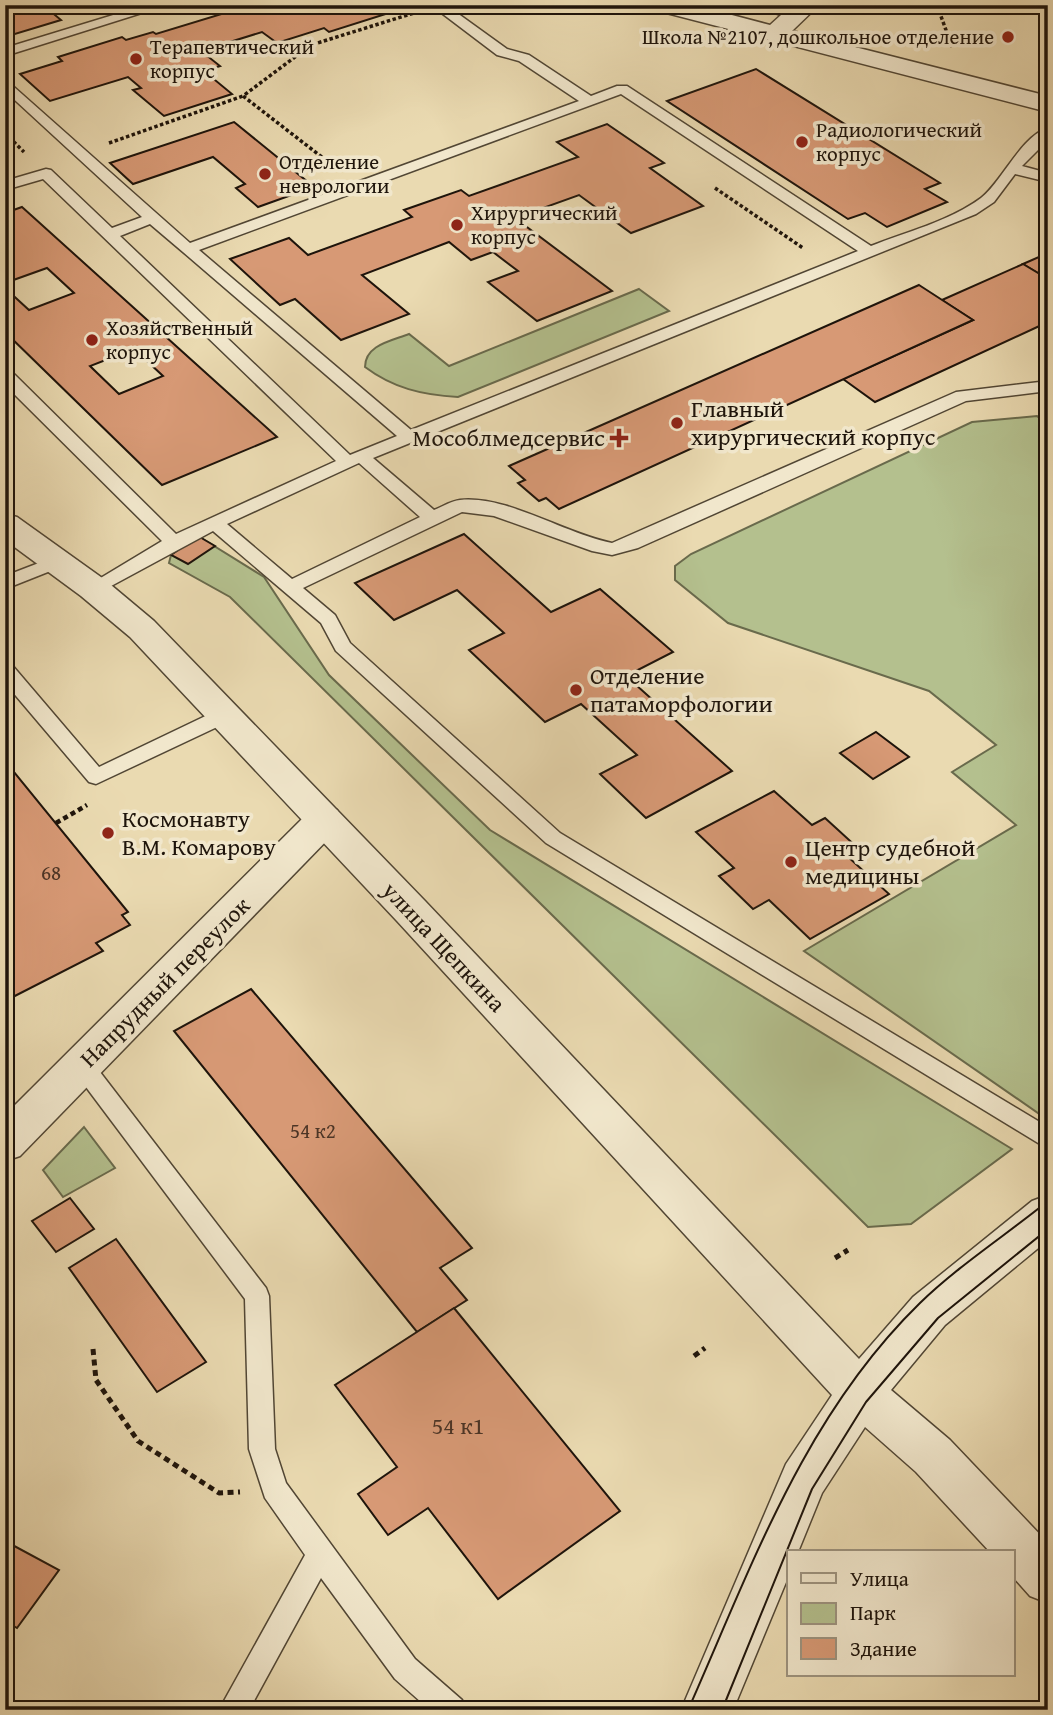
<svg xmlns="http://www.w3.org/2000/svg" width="1053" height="1715" viewBox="0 0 1053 1715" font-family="'Gentium Book Plus',serif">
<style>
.green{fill:#b4c08e;stroke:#696a4c;stroke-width:2}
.building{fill:#d79975;stroke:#1e140b;stroke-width:2;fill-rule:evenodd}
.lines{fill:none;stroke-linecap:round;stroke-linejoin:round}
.service-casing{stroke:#514634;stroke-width:3}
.minor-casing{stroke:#514634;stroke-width:3}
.tertiary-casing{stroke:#514634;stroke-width:3}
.path-far2{stroke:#1e140b;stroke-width:3.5;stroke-dasharray:3.5 2.5;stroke-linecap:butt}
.path-far1{stroke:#1e140b;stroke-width:4.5;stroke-dasharray:5 3.5;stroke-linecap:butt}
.path{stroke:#1e140b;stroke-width:5;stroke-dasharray:6 4.5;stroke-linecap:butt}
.service{fill:#f1e7cc;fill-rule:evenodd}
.minor{fill:#f1e7cc;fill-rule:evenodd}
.tertiary{fill:#f1e7cc;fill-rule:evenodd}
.tram{stroke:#1e140b;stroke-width:2}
.poi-dot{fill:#8f2418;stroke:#f1e7cc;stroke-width:2.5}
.labels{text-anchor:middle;stroke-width:7;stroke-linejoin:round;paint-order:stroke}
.far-poi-label{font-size:21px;fill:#1e140b;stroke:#f1e7cc;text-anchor:start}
.number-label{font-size:21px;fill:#4c3526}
.poi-label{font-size:24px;fill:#1e140b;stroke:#f1e7cc;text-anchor:start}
.street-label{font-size:24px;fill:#1e140b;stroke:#f1e7cc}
.near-number-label{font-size:24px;fill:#4c3526}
</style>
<rect width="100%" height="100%" fill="#eadab1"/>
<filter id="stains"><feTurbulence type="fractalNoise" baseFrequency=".00286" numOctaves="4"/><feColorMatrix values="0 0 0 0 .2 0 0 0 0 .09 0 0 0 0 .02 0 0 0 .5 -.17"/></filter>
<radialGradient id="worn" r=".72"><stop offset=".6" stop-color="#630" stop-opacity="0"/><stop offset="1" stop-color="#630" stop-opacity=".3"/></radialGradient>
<g class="green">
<path d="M639 289 669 311 458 397C422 395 393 388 365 367 365 345 391 341 409 334L449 366Z"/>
<path d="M1037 416 1048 425V1120L804 951 1016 825 952 772 996 745 929 691 728 623 675 580V566L691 554 972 422Z"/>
<path d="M198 536 264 577 329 675 490 830 1012 1149 911 1224 868 1227 230 597 169 563 171 555Z"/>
<path d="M84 1127 115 1168 63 1197 43 1170Z"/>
</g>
<g class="building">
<path d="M15 5H43L61 20 5 37V13L20 9Z"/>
<path d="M251 5H414L329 32 324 28 277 43 262 32 201 51 220 66 204 71 232 94 164 116 133 90 141 88 128 77 50 101 20 74 62 61 58 57 122 37 126 40 153 32 156 34Z"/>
<path d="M756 69 940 183 925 189 947 202 887 227 865 213 848 219 667 101Z"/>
<path d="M234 122 314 187 258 207 236 188 245 184 213 157 133 184 110 163Z"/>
<path d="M607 124 664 163 650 168 703 206 631 233 579 195 515 218 612 291 537 321 488 282 518 271 493 252 471 260 449 242 362 275 409 314 341 340 295 299 280 305 230 259 289 238 308 255 412 217 404 210 461 190 469 196 578 157 557 142Z"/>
<path d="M22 207 277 437 162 485 5 332V288L29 310 74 293 47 268 5 283V213ZM134 349 163 376 119 394 90 366Z"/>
<path d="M1048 253V279L1023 264Z"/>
<path d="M1023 264 1048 279V322L875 402 843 379 973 320 942 300Z"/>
<path d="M919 285 973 320 559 509 546 498 539 501 518 483 525 480 509 466Z"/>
<path d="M464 534 551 612 600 589 673 652 626 676 732 771 646 818 600 774 637 755 581 704 545 722 469 650 504 633 457 590 394 620 355 583Z"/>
<path d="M198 536 215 546 188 564 171 555Z"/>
<path d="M876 732 909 757 873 779 840 753Z"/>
<path d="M5 761 128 912 122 915 130 925 96 943 103 951 5 1001Z"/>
<path d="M774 791 812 825 825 818 859 849 847 856 889 894 810 939 769 900 753 909 719 876 734 868 696 832Z"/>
<path d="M251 989 472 1248 440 1268 467 1300 417 1332 174 1031Z"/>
<path d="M70 1198 94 1229 56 1252 32 1221Z"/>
<path d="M116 1239 206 1362 157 1392 69 1268Z"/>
<path d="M454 1308 620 1511 498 1599 428 1508 388 1535 358 1494 397 1467 335 1385Z"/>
<path d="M5 1541 59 1570 17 1628 5 1621Z"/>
</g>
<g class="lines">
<g class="service-casing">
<g id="service">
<path d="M146 5H167L5 56V48Z"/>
<path d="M431 5H446L507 49 529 55 591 96 617 86H627L871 246C906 232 950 221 981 198 1002 182 1021 136 1048 128V140L1022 166 1048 173V182L1015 174 994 202 976 214 373 458 434 510C442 507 451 501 460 500 507 495 565 534 612 543L956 392 1048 381V391L966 401 638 548 612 555 592 551 494 516 462 512 303 588 335 615 350 643 560 833 1048 1127V1149L546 843 336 651 321 623 213 531 100 592H86L84 588 162 541 5 385V370L11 371 176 534 336 461 43 179 5 190V181L46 169 51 170 112 228 142 217 5 91V79L190 243 579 101 519 61 497 55ZM621 94 858 251 411 430 199 250ZM150 224 183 252 397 436 350 455 120 236ZM359 463 420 517 292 579 227 524Z"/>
<path d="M751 5H773L803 16 796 20Z"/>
<path d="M57 556 66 562 63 566 5 589V576Z"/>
<path d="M5 664 12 665 99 767 218 710H232L235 715 232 720 96 784 89 782 5 683Z"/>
<path d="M82 1056 90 1059 266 1288 269 1296 275 1449 286 1483 415 1659 462 1700 466 1710H430L395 1679 321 1578 249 1710H219L305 1555 265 1498 249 1449 245 1299 74 1071 71 1065 74 1059Z"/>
</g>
</g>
<g class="minor-casing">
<g id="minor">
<path d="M652 5H694L770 25 792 5H819L792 31 1048 96V112L655 10Z"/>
<path d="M324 806 337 810 343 820 337 830 20 1156 5 1161V1115L311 810Z"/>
</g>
</g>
<g class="tertiary-casing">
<path id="tertiary" d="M5 514 17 517 105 580 154 621 425 901 859 1359 913 1297 1032 1201 1048 1195V1240L945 1325 891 1390 950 1440 1048 1543V1603L1030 1596 1013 1577V1552H990L916 1472 865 1427 822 1493 798 1552H789V1575L733 1710H681L786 1464 832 1395 397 921 130 637 81 596 5 540Z"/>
</g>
<g class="path-far2">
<path d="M937 5 952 47"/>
<path d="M5 133 24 152"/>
<path d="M109 143 243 96"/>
<path d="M336 168 243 96 311 45 414 13"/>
<path d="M715 188 803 248"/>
</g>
<path class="path-far1" d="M56 823 87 805"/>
<g class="path">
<path d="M835 1258 848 1250"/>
<path d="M93 1349 96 1380 138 1441 219 1493 240 1492"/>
<path d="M694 1356 705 1348"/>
</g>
<use href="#service" class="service"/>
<use href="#minor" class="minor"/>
<use href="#tertiary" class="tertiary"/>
<g class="tram">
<path d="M688 1710C752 1566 804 1416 920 1303 958 1266 1006 1235 1048 1201"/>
<path d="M722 1710 812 1489 866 1402 938 1318 1048 1229"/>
</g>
</g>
<g class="poi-dot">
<circle cx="1008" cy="37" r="7"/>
<circle cx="136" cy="59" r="7"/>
<circle cx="802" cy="142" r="7"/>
<circle cx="265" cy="174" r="7"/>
<circle cx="457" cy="225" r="7"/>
<circle cx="92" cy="340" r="7"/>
<circle cx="677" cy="423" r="7"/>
<path d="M615.5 427.5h7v7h7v7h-7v7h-7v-7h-7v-7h7z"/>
<circle cx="576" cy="690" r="7"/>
<circle cx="108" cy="833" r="7"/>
<circle cx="791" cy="862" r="7"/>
</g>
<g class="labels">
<g class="far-poi-label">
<text x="994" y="44" text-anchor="end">Школа №2107, дошкольное отделение</text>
<text x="150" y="54">Терапевтический<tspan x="150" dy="24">корпус</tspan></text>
<text x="816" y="137">Радиологический<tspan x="816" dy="24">корпус</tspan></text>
<text x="279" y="169">Отделение<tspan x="279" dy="24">неврологии</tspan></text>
<text x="471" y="220">Хирургический<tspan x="471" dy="24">корпус</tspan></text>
<text x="106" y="335">Хозяйственный<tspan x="106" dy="24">корпус</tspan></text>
</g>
<g class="number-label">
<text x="51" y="880">68</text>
<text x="313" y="1138">54 к2</text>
</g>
<g class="poi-label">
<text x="691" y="417">Главный<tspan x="691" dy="28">хирургический корпус</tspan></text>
<text x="605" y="446" text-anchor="end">Мособлмедсервис</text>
<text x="590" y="684">Отделение<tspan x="590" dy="28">патаморфологии</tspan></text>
<text x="122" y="827">Космонавту<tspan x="122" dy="28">В.М. Комарову</tspan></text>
<text x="805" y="856">Центр судебной<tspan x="805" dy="28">медицины</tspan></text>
</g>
<g class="street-label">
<text transform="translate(444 947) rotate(47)" y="8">улица Щепкина</text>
<text transform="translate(165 982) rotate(-45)" y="8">Напрудный переулок</text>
</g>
<g class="near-number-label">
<text x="458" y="1434">54 к1</text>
</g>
</g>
<rect width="1053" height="1715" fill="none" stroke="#eadab1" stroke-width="28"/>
<rect x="7" y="7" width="1039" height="1701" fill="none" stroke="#1e140b" stroke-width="3.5"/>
<rect x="14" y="14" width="1025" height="1687" fill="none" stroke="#1e140b" stroke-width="2"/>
<rect x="787" y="1550" width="228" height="126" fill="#f1e7cc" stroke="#9d937f" stroke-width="2"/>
<rect x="801" y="1573" width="35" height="10" fill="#f1e7cc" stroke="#9d937f" stroke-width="2"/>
<text x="850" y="1586" font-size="21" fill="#1e140b">Улица</text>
<rect x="801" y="1603" width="35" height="21" fill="#b4c08e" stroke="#9d937f" stroke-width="2"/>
<text x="850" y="1620" font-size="21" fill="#1e140b">Парк</text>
<rect x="801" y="1638" width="35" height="21" fill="#d79975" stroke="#9d937f" stroke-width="2"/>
<text x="850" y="1656" font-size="21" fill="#1e140b">Здание</text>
<rect width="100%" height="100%" filter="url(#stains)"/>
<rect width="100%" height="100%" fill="url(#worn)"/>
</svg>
